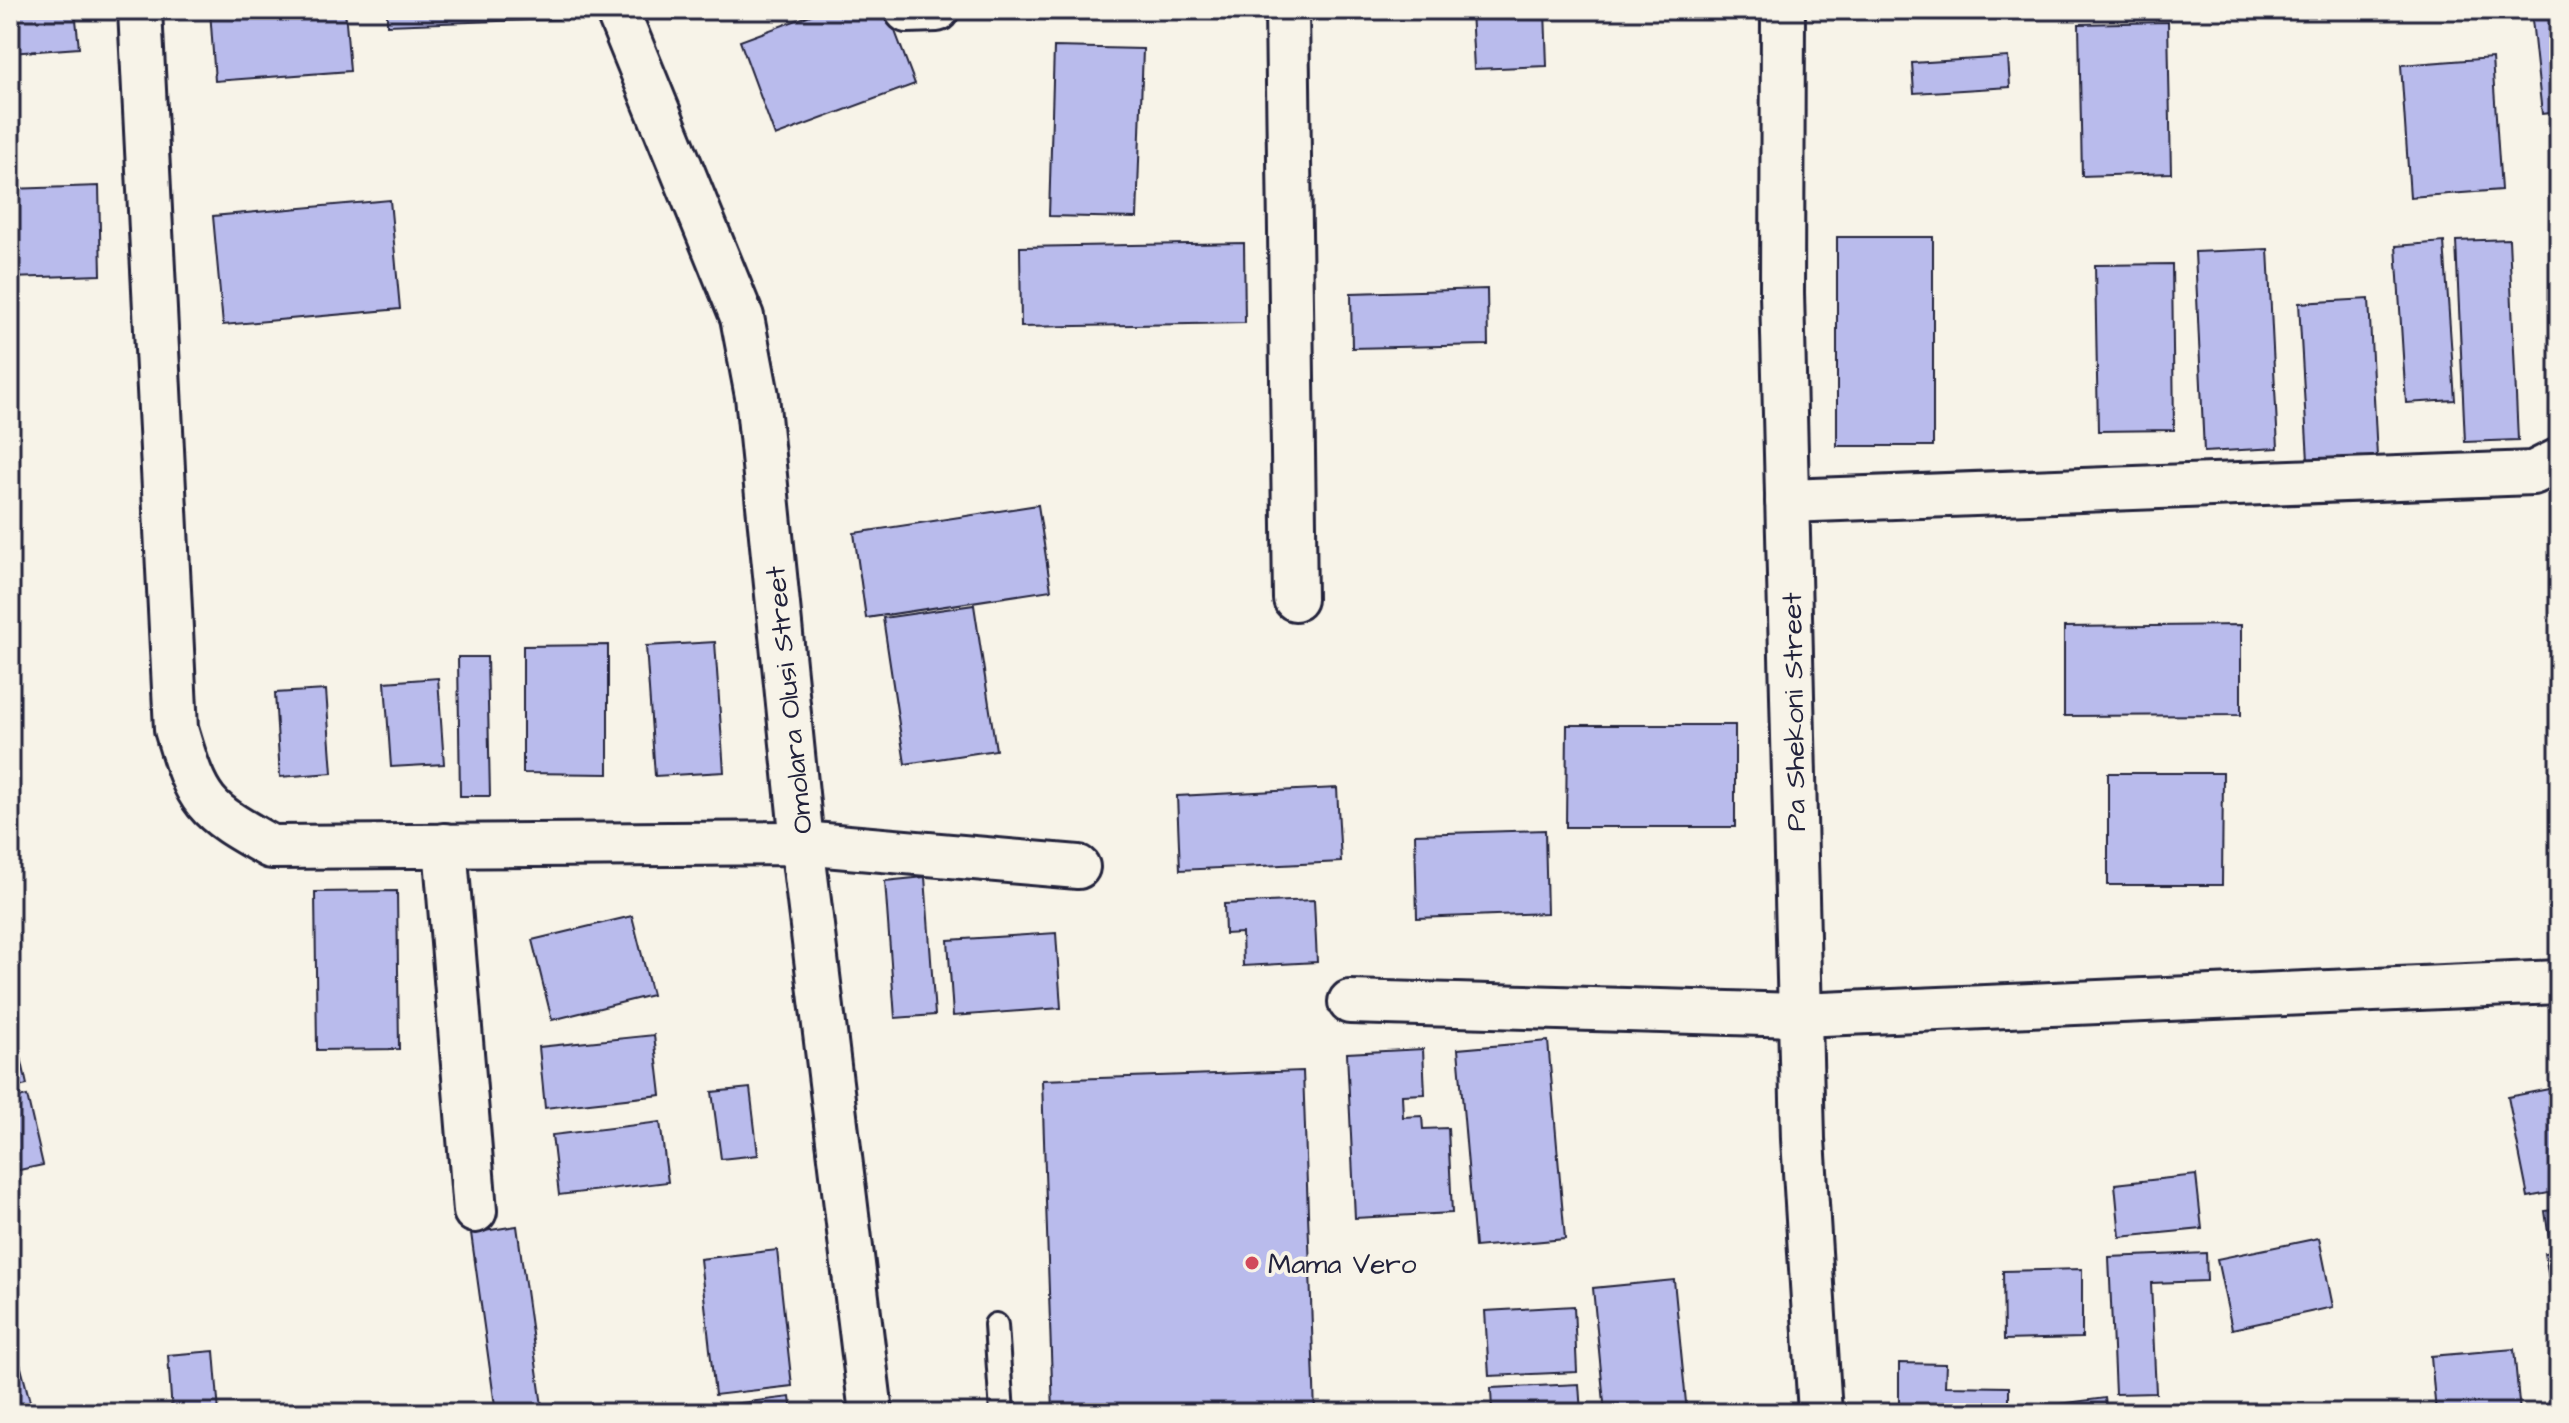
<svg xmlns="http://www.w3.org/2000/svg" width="2569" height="1423" viewBox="0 0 2569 1423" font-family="'Architects Daughter',sans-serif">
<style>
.building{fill:#b9bbec;stroke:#22223b;stroke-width:2}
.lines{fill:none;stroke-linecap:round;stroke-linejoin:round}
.lane-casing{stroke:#22223b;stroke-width:28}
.street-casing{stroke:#22223b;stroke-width:48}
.lane{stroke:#f7f3e8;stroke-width:22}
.street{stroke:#f7f3e8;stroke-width:42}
.poi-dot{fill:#d1495b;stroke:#f7f3e8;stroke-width:3}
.labels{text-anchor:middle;stroke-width:8;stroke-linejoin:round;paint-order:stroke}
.street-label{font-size:28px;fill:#22223b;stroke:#f7f3e8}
.poi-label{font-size:28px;fill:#22223b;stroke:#f7f3e8;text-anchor:start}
</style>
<rect width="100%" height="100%" fill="#f7f3e8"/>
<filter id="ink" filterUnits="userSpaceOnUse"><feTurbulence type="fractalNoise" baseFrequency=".0125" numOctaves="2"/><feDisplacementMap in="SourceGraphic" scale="16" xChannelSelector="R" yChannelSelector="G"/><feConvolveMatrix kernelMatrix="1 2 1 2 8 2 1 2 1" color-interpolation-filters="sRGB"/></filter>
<g filter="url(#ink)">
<g class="building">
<path d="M10 10H75L79 48 10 53Z"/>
<path d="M210 10H345L350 71 215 81Z"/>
<path d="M387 10H558V19L387 25Z"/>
<path d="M824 10H887L915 84 775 136 740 41Z"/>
<path d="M1471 10H1545L1547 66 1474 69Z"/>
<path d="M2531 10H2559V112L2542 114Z"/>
<path d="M2168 22 2171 173 2082 176 2079 24Z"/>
<path d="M1054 47 1143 49 1137 218 1049 216Z"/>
<path d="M2008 57 2010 87 1914 93 1912 63Z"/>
<path d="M2492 58 2501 190 2410 197 2401 65Z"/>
<path d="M99 186 101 275 10 278V189Z"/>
<path d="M390 200 400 309 223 325 213 216Z"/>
<rect x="1837" y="237" width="96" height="209"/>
<path d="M2509 239 2518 440 2465 442 2456 241Z"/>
<path d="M2444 242 2455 400 2406 403 2396 246Z"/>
<path d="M1244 243 1245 323 1021 327 1020 247Z"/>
<path d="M2268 249 2278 448 2204 452 2195 252Z"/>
<path d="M2172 264 2174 430 2098 431 2095 265Z"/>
<path d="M1487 289 1488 345 1352 348 1351 293Z"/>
<path d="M2369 299 2377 457 2308 461 2299 303Z"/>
<path d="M1038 505 1051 590 866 618 854 533Z"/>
<path d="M974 605 996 750 905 764 883 618Z"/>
<path d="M2241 625V715L2064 716V627Z"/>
<path d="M715 642 724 772 655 776 646 646Z"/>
<path d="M608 645V774L523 773V646Z"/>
<path d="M458 657H487L490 796H460Z"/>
<path d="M438 678 444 764 391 767 385 682Z"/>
<path d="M326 690 332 773 280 777 275 693Z"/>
<path d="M1567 725H1735V827H1566Z"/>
<path d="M2108 773H2223L2222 885H2108Z"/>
<path d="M1337 788 1341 862 1180 870 1177 796Z"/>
<path d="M1545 830 1547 913 1417 918 1415 834Z"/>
<path d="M925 877 935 1015 895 1018 885 881Z"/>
<path d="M397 891 399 1049 317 1050 315 892Z"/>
<path d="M1314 900 1317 962 1243 966 1242 933 1225 934 1224 904Z"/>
<path d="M632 916 652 995 552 1020 532 940Z"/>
<path d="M1056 933 1061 1008 953 1016 948 940Z"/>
<path d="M13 1020 27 1085 10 1089V1021Z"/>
<path d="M654 1035 661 1095 545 1108 539 1047Z"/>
<path d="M1548 1041 1565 1239 1475 1247 1458 1049Z"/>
<path d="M1423 1049 1425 1094 1402 1095 1403 1117 1422 1116 1423 1129 1448 1128 1452 1213 1355 1218 1347 1053Z"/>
<path d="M1303 1071 1315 1413H1053L1042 1080Z"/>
<path d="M2559 1087V1191L2528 1197 2508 1097Z"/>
<path d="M750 1088 758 1155 721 1159 712 1092Z"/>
<path d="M27 1096 43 1165 10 1172V1100Z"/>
<path d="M660 1122 668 1182 559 1195 552 1135Z"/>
<path d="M2196 1175 2202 1229 2120 1237 2115 1184Z"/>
<path d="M2559 1209V1244L2550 1246 2545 1211Z"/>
<path d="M517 1226 543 1413H496L471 1233Z"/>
<path d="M2319 1238 2333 1307 2232 1329 2217 1259Z"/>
<path d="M777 1250 792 1386 715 1395 700 1259Z"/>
<path d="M2559 1251V1347L2545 1253Z"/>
<path d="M2206 1253 2207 1281 2151 1283 2156 1393 2115 1394 2109 1257Z"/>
<path d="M2082 1269V1338L2004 1340 2003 1271Z"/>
<path d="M1674 1280 1687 1413H1605L1593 1288Z"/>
<path d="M1574 1306 1577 1372 1489 1376 1485 1311Z"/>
<path d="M10 1326 33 1413H10Z"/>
<path d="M2514 1349 2520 1413H2436L2431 1356Z"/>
<path d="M214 1351 219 1413H172L168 1355Z"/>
<path d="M1899 1363 1946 1364 1945 1386 2009 1387V1413H1899Z"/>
<path d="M1579 1384 1581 1413H1492L1491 1388Z"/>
<path d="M790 1397 792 1413H716L715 1406Z"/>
<path d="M2105 1398 2107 1413H2029V1408Z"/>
</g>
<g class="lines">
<g class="lane-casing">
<path id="lane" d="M996 1325 1002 1413"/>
</g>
<g class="street-casing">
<g id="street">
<path d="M140 10 176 729C198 804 203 809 271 847L802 843 1078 867"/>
<path d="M617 10 742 317 757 396 802 843 871 1413"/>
<path d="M1287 10 1295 599"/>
<path d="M1783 10 1782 293 1803 1139 1820 1413"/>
<path d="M907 11 937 10"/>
<path d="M1787 501 2533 473 2559 460"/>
<path d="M445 845 475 1211"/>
<path d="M1350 1002 1800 1015 2559 982"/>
</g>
</g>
<use href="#lane" class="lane"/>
<use href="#street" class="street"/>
</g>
</g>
<circle class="poi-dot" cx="1252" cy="1263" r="8"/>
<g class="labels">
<g class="street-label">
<text transform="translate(788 700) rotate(-96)" y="10">Omolara Olusi Street</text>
<text transform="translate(1793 712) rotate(-91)" y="10">Pa Shekoni Street</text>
</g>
<g class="poi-label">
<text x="1268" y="1273">Mama Vero</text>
</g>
</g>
<rect width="2569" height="1423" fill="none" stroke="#f7f3e8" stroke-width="40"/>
<rect x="20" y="20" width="2529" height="1383" fill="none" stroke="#22223b" stroke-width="3" filter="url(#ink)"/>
</svg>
